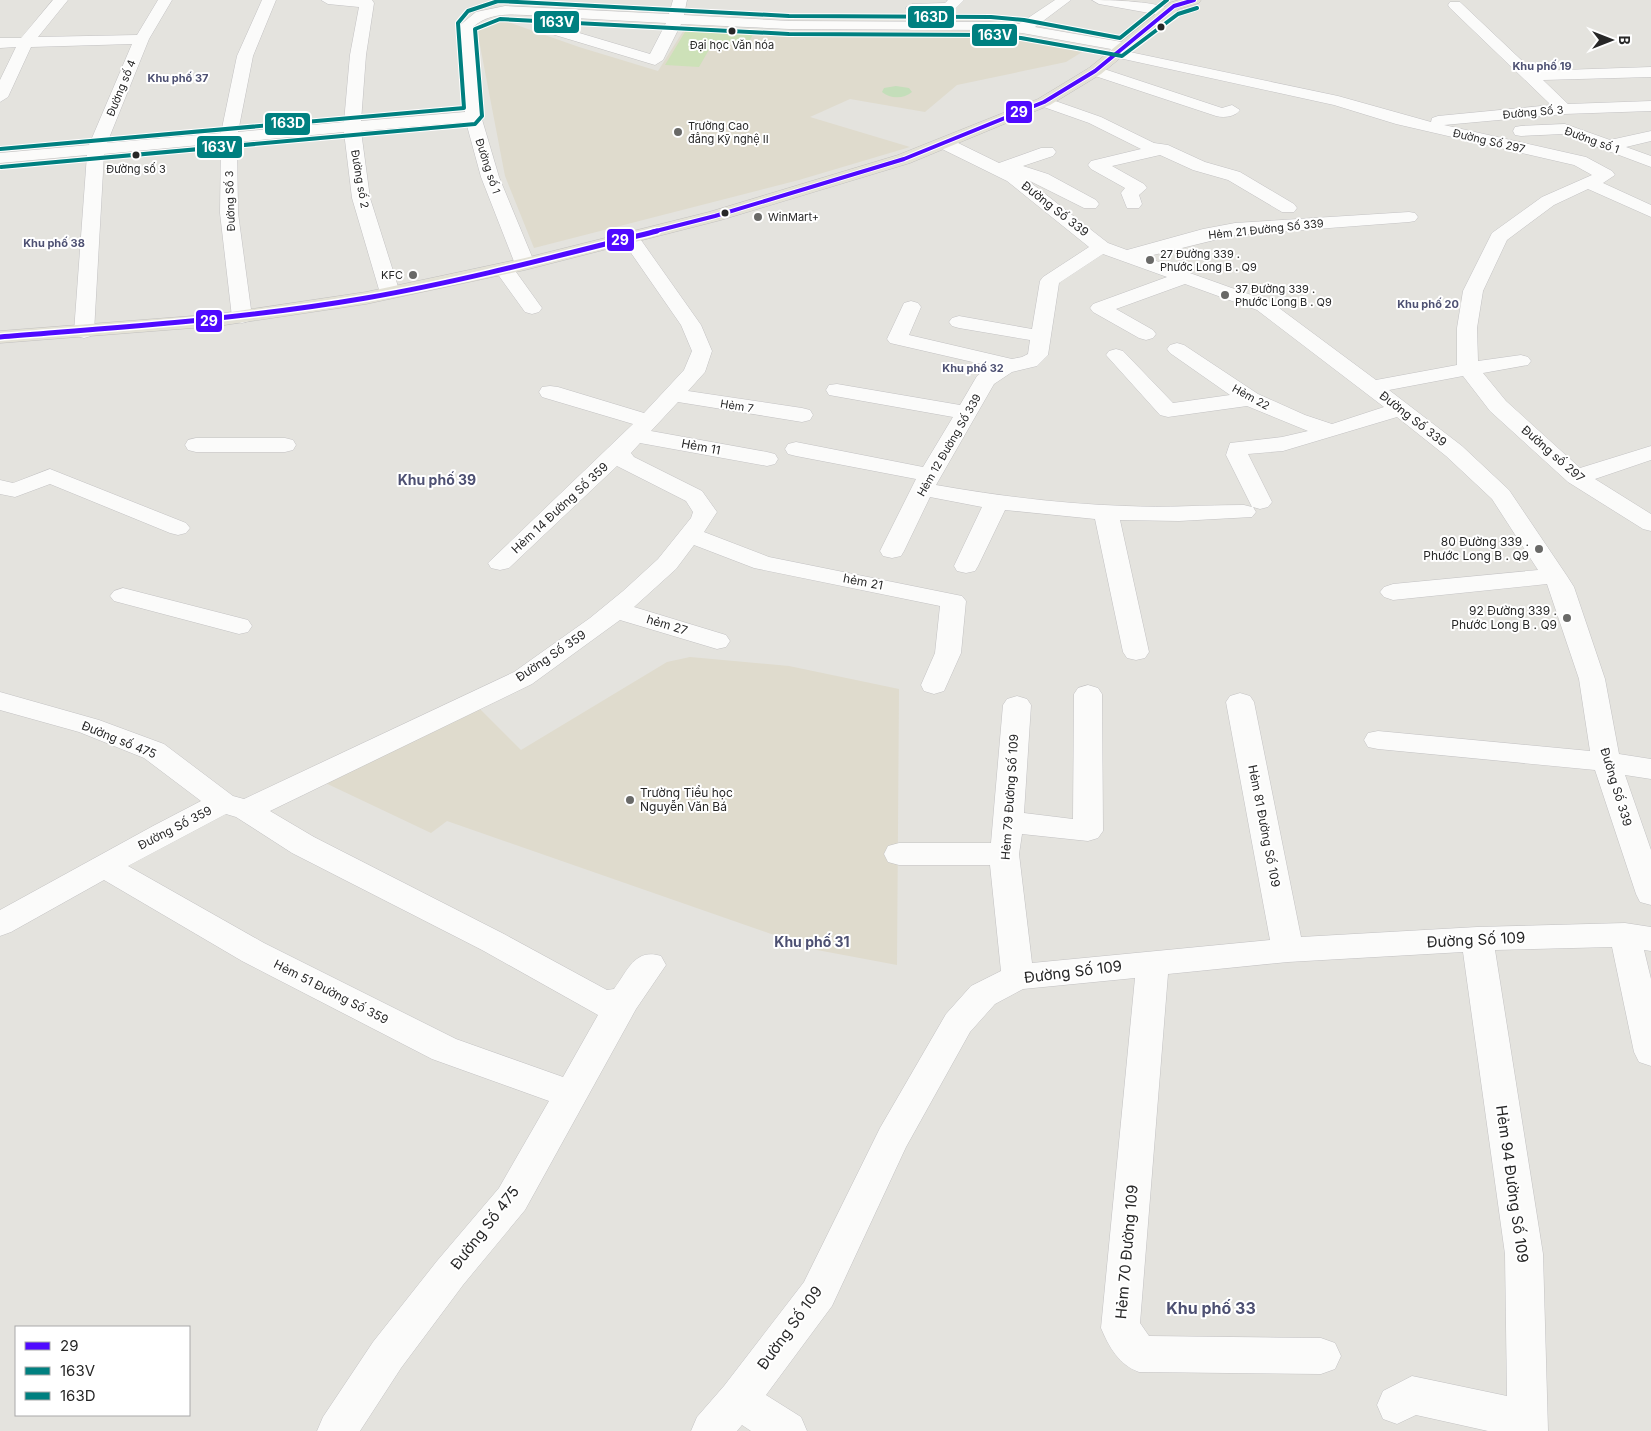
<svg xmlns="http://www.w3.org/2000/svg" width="1651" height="1431" viewBox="0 0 1651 1431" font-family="Inter,sans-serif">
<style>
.education{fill:#dfdbcd}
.green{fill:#c4deba}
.pitch{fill:#cde1b8}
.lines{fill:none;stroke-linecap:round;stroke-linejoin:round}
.minor-casing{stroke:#c3c2c3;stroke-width:1}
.major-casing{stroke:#c2c1c0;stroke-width:1}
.minor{fill:#fbfbfa;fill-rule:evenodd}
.major{fill:#e3e1d5;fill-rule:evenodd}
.bus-1-far1-casing{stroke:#fff;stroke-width:6}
.bus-1-casing{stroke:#fff;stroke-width:8}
.bus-2-casing{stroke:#fff;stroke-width:6}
.bus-3-casing{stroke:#fff;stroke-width:6}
.bus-1-far1{stroke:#4f0aff;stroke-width:4}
.bus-1{stroke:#4f0aff;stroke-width:5}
.bus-2{stroke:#008080;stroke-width:4}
.bus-3{stroke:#008080;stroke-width:4}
.bus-dot{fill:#272727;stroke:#fff;stroke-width:2}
.poi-dot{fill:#696967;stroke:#fff;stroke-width:2}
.labels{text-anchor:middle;stroke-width:4;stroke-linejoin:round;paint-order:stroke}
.bus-label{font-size:11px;fill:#272727;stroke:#fff}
.far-neighbourhood-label{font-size:11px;font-weight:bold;fill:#4d5072;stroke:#fff}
.far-street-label{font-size:11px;fill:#272727;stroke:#fff}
.far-poi-label{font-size:11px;fill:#272727;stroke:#fff;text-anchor:start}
.street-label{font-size:12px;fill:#272727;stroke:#fff}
.poi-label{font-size:12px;fill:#272727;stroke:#fff;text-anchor:end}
.neighbourhood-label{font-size:14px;font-weight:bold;fill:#4d5072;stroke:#fff}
.near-street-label{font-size:15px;fill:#272727;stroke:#fff}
.near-neighbourhood-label{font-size:16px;font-weight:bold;fill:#4d5072;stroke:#fff}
.line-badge{stroke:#fff;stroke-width:2}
.badge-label{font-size:14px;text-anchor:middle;font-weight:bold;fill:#fff}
</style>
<rect width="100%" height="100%" fill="#e4e3de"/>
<g class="education">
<path d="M502 20 579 47 658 71 687 25 782 31H978L993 37 1043 39 1087 49 1066 62 957 85 925 112 850 99 810 117 910 147 799 180 534 248 505 176 477 30 480 24Z"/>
<path d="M690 657 789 666 899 689 897 965 817 950 447 821 431 833 317 779 477 706 521 750 667 662Z"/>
</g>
<path class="green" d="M896 86 909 88 912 92C904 99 890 99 882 92L884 88Z"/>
<path class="pitch" d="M688 27 755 31 748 43 714 41 699 67 665 65Z"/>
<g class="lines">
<g class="minor-casing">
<g id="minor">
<path d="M53 0H68L38 37 137 35 158 0H172L149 39 107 143 221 133 237 56 262 0H276L253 56 238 132 344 122 350 55 359 7 328 4 321 0H372L374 3 366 55 361 121 465 112 459 26 476 12 505 6 669 14 673 0H687L684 15 789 21 990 22 1019 24 1055 0H1071L1035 27 1122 42 1130 47 1125 51 1338 96 1431 122 1432 118 1438 116 1551 105 1450 8 1448 5 1450 2H1460L1533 71 1651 67V77L1543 80 1568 104 1651 101V111L1564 114 1444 125 1586 157 1612 171 1615 175 1603 183 1651 205V217L1588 189 1554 205 1507 240 1483 291 1477 328 1478 361 1521 355 1528 357 1531 361 1528 365 1483 373 1506 401 1580 468 1651 446V460L1595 479 1651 514V531L1643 529 1568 482 1490 411 1463 376 1389 390 1462 446 1509 490 1567 576 1574 587 1605 679 1619 754 1651 759V779L1625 775 1651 850V905L1640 902 1636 894 1595 770 1378 749 1368 747 1364 740 1368 733 1378 731 1590 751 1579 679 1547 584 1393 600 1384 597 1380 592 1384 587 1393 584 1538 570 1492 499 1446 456 1397 417 1283 451 1248 454 1272 502 1268 507 1260 509 1253 507 1256 512 1252 517 1179 521 1120 520 1149 652 1145 658 1136 660 1127 658 1123 652 1095 519 1005 510 978 566 975 571 966 573 957 571 954 566 982 507 930 497 904 551 901 556 892 558 883 556 880 551 916 479 796 456 788 454 785 449 788 444 796 442 923 467 953 417 829 395 826 390 829 385 837 384 960 405 977 376 990 366 890 343 887 339 904 303 911 301 918 303 921 307 909 335 1012 359 1022 357 1028 354 1030 340 959 328 952 326 949 322 952 318 959 316 1032 329 1040 281 1043 277 1089 247 1007 181 940 148 938 144 940 140H952L999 163 1041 148H1053L1056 152 1053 156 1023 166 1048 174 1096 200 1099 204 1096 208H1084L1026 179 1108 243 1127 250 1203 229 1235 223 1409 212 1415 213 1418 217 1415 221 1409 222 1235 235 1145 257 1271 302 1376 380 1457 365V328L1463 291 1492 233 1542 197 1592 175 1574 165 1396 124 1334 105 1110 56 1107 53 1111 49 1022 33 990 30 789 29 681 24 663 60 655 65 535 29 533 26 541 16C518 15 492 10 473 27L481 116 499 177 535 264 532 268H518L515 264 481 177 466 122 361 131 370 198 400 293 397 297H383L380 293 352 198 344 132 237 142 238 213 252 317 249 321 242 323 235 321 232 317 220 213 221 143 104 154 94 332 91 336 84 338 77 336 74 332 87 155 0 163V153L89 145 132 44 31 47 8 97 0 102V80L16 47 0 48V38H21ZM556 17 666 23 650 54 549 24ZM1103 254 1167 277 1093 304 1090 308 1093 312 1139 338 1146 340 1153 338 1156 334 1153 330 1116 309 1185 284 1257 310 1384 407 1332 424 1305 415 1258 394 1184 345 1177 343 1170 345 1167 349 1170 353 1230 395 1173 403 1123 351 1116 349 1109 351 1106 355 1160 415 1168 417 1247 406 1308 431 1282 437 1230 443 1226 455 1252 507 1244 505C1205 505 1165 508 1126 506 1062 504 999 496 936 485L994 384 1012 372 1037 366 1048 355 1059 283Z"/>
<path d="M948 0H964L954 10 949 11 912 12 905 8 912 4 945 3Z"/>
<path d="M1092 0C1107 0 1165 1 1173 12L1166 16 1099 4Z"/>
<path d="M1095 66 1222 108 1232 105 1240 110C1235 117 1224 118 1216 116L1089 74 1087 71 1089 68Z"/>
<path d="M1044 97 1101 117 1154 143 1168 145 1205 162 1240 172 1294 204 1297 208 1294 212H1282L1228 180 1193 170 1160 155 1112 166 1144 184 1147 188 1139 195 1142 204 1139 208H1127L1121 193 1125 188 1091 169 1088 165 1091 161 1141 149 1089 123 1038 105 1036 102Z"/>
<path d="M1565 124 1610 140 1651 131V141L1626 147 1651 156V167L1563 134 1521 136 1515 135 1513 131 1515 127 1521 126Z"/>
<path d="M629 231 636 233 701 325 712 351 705 372 688 391 802 408 810 410 813 415 810 420 802 422 678 402 651 431 767 452 775 454 778 459 775 464 767 466 640 443 631 453 634 457 702 491 717 512 704 532 769 557 962 596 966 601 961 653 944 691 934 694 924 691 921 685 935 653 940 606 754 568 694 545 676 569 634 607 726 635 730 641 726 647 717 649 620 620 532 684 270 811 314 837 504 934 607 990 614 989C628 970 635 948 661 956L666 965 636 1009 525 1210 463 1285 401 1368 360 1431H317L323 1417 373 1342 437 1261 499 1188 549 1101 432 1059 242 961 104 880 11 932 0 936V910L153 826 201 801 144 758 79 732 0 710V692L99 720 164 744 233 796 244 799 514 672 590 618 623 591 658 559 691 518 693 512 686 501 617 466 509 568 500 570 491 568 488 563 633 424 542 397 539 392 542 387 550 386 558 387 644 413 684 370 692 351 681 325 620 237 622 233ZM226 814 236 817 292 853 482 950 598 1015 563 1077 456 1039 264 943 128 866Z"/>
<path d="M504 263 511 265 539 304 542 308 539 312 532 314 525 312 494 269 497 265Z"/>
<path d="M196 438H285L293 440 296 445 293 450 285 452H196L188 450 185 445 188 440Z"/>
<path d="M50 469 186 523 190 528 186 533 178 535 170 533 50 484 15 497 0 494V480L13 483Z"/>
<path d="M123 588 248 620 252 626 248 632 239 634 114 601 110 596 114 591Z"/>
<path d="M1088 685 1098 688 1102 694 1103 831 1098 838 1088 841 1022 834 1019 854 1032 963 1270 940 1226 702 1230 696 1240 693 1250 696 1254 702 1301 937 1477 927 1625 923 1651 927V951L1644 950 1651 979V1066L1639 1062 1634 1052 1612 947 1495 950 1543 1254 1548 1431H1488L1416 1415 1397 1424 1383 1419 1377 1405 1383 1391 1412 1376 1507 1396 1505 1254 1463 952 1288 962 1168 974 1140 1323 1149 1336 1321 1338 1335 1343 1341 1356 1335 1369 1321 1374 1139 1372C1119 1365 1109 1347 1101 1328L1135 978 1023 989 995 1004 970 1032 906 1147 832 1306 766 1395 801 1417 807 1431H751L742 1425 737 1431H691L697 1417 724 1386 804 1282 880 1128 946 1014 971 986 1001 971 990 865H899L888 862 884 854 888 846 899 843H991L1003 705 1007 699 1017 696 1027 699 1031 705 1024 813 1073 819 1074 694 1078 688Z"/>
</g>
</g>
<g class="major-casing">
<path id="major" d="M1179 0H1201L1199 3 1179 9 1101 74 1050 105 910 163 721 220 525 270 366 304 218 326 0 343V331L218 314 366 292 525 258 709 212 898 155 1038 99 1089 68 1169 3Z"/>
</g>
<use href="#minor" class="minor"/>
<use href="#major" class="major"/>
<g class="bus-1-far1-casing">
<path id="bus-1-far1" d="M652 232 715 216 904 159 1044 102 1095 71 1174 6 1194 0"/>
</g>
<g class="bus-1-casing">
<path id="bus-1" d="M0 337C122 327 244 319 366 298 464 281 561 255 657 231"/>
</g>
<g class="bus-2-casing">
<path id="bus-2" d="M1 167 475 124 482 116 475 29 500 19 789 34 990 35 1021 38 1122 56 1178 14 1197 8"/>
</g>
<g class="bus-3-casing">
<path id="bus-3" d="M0 149 464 108 458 23 468 11 498 1 789 16 991 17 1024 20 1120 38 1167 0"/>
</g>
<use href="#bus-1-far1" class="bus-1-far1"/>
<use href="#bus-1" class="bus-1"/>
<use href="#bus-2" class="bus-2"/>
<use href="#bus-3" class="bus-3"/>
</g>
<g class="bus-dot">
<circle cx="1161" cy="27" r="4.5"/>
<circle cx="732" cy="31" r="4.5"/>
<circle cx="136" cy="155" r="4.5"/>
<circle cx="725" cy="213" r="4.5"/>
</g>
<g class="poi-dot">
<circle cx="678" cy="132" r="5"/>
<circle cx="758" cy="217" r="5"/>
<circle cx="1150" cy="260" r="5"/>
<circle cx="413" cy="275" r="5"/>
<circle cx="1225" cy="295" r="5"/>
<circle cx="1539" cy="549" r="5"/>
<circle cx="1567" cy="618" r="5"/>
<circle cx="630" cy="800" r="5"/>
</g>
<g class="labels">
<g class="bus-label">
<text x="732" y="49">Đại học Văn hóa</text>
<text x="136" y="173">Đường số 3</text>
</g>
<g class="far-neighbourhood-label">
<text x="1542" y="70">Khu phố 19</text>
<text x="178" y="82">Khu phố 37</text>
<text x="54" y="247">Khu phố 38</text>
<text x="1428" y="308">Khu phố 20</text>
<text x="973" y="372">Khu phố 32</text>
</g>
<g class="far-street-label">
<text transform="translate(121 88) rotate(-68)" y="4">Đường số 4</text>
<text transform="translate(1533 112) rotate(-5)" y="4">Đường Số 3</text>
<text transform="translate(1592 140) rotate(20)" y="4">Đường số 1</text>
<text transform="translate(1489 141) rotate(13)" y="4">Đường Số 297</text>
<text transform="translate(488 166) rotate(72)" y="4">Đường số 1</text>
<text transform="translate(360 179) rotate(80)" y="4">Đường số 2</text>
<text transform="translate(230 201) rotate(-92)" y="4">Đường Số 3</text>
<text transform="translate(1266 229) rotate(-6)" y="4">Hẻm 21 Đường Số 339</text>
<text transform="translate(1251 397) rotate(29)" y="4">Hẻm 22</text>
<text transform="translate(737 406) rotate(9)" y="4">Hẻm 7</text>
<text transform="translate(949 445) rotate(-60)" y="4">Hẻm 12 Đường Số 339</text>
</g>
<g class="far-poi-label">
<text x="688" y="130">Trường Cao<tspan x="688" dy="13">đẳng Kỹ nghệ II</tspan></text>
<text x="768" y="221">WinMart+</text>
<text x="1160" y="258">27 Đường 339 .<tspan x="1160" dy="13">Phước Long B . Q9</tspan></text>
<text x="403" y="279" text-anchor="end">KFC</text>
<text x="1235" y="293">37 Đường 339 .<tspan x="1235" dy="13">Phước Long B . Q9</tspan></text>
</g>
<g class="street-label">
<text transform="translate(1055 209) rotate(38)" y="4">Đường Số 339</text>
<text transform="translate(1413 419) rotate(38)" y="4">Đường Số 339</text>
<text transform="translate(701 447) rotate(11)" y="4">Hẻm 11</text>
<text transform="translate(1553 454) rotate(41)" y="4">Đường số 297</text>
<text transform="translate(560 508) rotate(-43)" y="4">Hẻm 14 Đường Số 359</text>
<text transform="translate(863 582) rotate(11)" y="4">hẻm 21</text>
<text transform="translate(667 625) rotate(17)" y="4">hẻm 27</text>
<text transform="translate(551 656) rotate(-34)" y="4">Đường Số 359</text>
<text transform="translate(119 740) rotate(22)" y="4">Đường số 475</text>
<text transform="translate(1616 787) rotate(73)" y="4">Đường Số 339</text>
<text transform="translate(1010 797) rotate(-86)" y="4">Hẻm 79 Đường Số 109</text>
<text transform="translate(1264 826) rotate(79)" y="4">Hẻm 81 Đường Số 109</text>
<text transform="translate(175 828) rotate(-27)" y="4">Đường Số 359</text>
<text transform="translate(331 992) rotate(27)" y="4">Hẻm 51 Đường Số 359</text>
</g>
<g class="poi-label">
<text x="1529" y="546">80 Đường 339 .<tspan x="1529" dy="14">Phước Long B . Q9</tspan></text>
<text x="1557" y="615">92 Đường 339 .<tspan x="1557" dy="14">Phước Long B . Q9</tspan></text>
<text x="640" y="797" text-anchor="start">Trường Tiểu học<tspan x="640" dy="14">Nguyễn Văn Bá</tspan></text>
</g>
<g class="neighbourhood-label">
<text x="437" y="485">Khu phố 39</text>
<text x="812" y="947">Khu phố 31</text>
</g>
<g class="near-street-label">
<text transform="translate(1476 940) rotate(-3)" y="5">Đường Số 109</text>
<text transform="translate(1073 972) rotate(-7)" y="5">Đường Số 109</text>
<text transform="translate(1512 1184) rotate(82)" y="5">Hẻm 94 Đường Số 109</text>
<text transform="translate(485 1228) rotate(-52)" y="5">Đường Số 475</text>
<text transform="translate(1127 1252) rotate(-85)" y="5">Hẻm 70 Đường 109</text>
<text transform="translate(790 1328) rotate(-54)" y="5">Đường Số 109</text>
</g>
<g class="near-neighbourhood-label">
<text x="1211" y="1314">Khu phố 33</text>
</g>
</g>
<g class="line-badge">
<rect x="907" y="5" width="48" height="24" rx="5" fill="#008080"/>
<rect x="533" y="10" width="47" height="24" rx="5" fill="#008080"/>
<rect x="971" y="23" width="47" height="24" rx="5" fill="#008080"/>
<rect x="1005" y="100" width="28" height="24" rx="5" fill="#4f0aff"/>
<rect x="264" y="112" width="47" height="24" rx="5" fill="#008080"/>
<rect x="196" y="135" width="47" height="24" rx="5" fill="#008080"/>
<rect x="606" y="228" width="29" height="24" rx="5" fill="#4f0aff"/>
<rect x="195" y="309" width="28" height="24" rx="5" fill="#4f0aff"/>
</g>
<g class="badge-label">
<text x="931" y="22">163D</text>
<text x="557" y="27">163V</text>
<text x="995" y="40">163V</text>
<text x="1019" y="117">29</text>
<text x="288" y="128">163D</text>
<text x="219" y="152">163V</text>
<text x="620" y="245">29</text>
<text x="209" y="326">29</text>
</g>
<rect x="15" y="1326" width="175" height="90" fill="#ffffff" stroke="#a9a9a9"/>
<rect x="25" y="1342" width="25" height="8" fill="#4f0aff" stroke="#a9a9a9"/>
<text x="60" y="1351" font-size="15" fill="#272727">29</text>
<rect x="25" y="1367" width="25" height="8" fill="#008080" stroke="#a9a9a9"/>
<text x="60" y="1376" font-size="15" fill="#272727">163V</text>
<rect x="25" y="1392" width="25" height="8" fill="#008080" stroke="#a9a9a9"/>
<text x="60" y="1401" font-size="15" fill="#272727">163D</text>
<g transform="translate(1611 40) rotate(90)" stroke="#ffffff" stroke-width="4" paint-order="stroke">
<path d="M0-4L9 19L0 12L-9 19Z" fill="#272727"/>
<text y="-8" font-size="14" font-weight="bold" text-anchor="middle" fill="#272727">B</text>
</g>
</svg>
